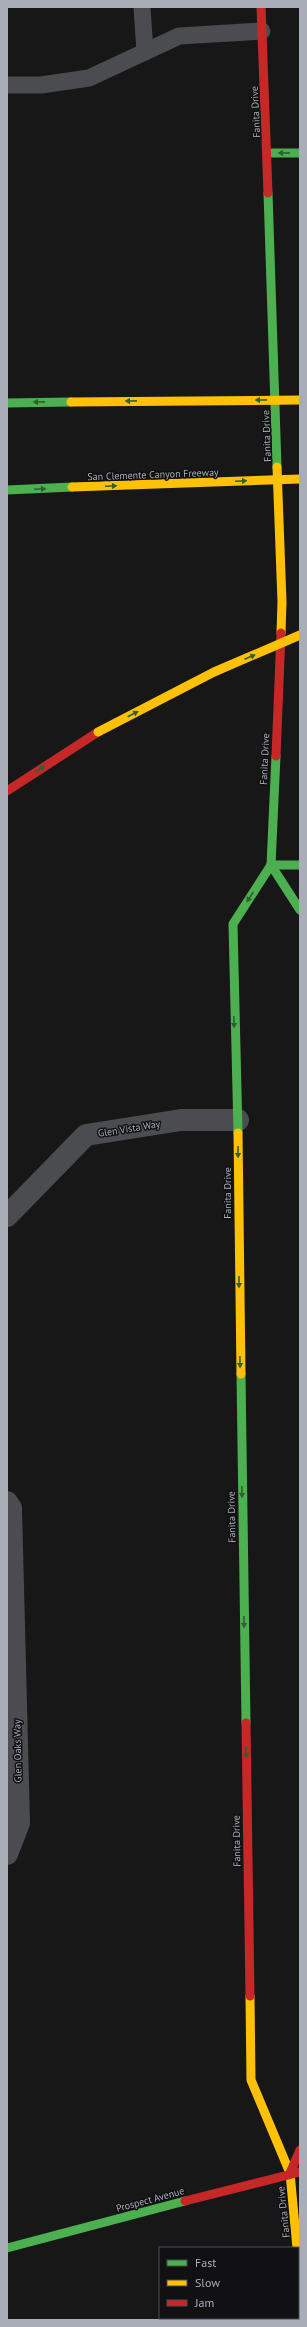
<svg xmlns="http://www.w3.org/2000/svg" width="307" height="2327" viewBox="0 0 307 2327" font-family="'PT Sans',sans-serif">
<style>
.lines{fill:none;stroke-linecap:round;stroke-linejoin:round}
.lane{stroke:#4b4c50;stroke-width:17}
.street{stroke:#4b4c50;stroke-width:22}
.fast{stroke:#4caf50;stroke-width:9}
.slow{stroke:#ffc107;stroke-width:9}
.jam{stroke:#c62828;stroke-width:9}
.slow-bridge{stroke:#ffc107;stroke-width:9}
.oneway{fill:#2e6032}
.labels{text-anchor:middle;stroke-width:3;stroke-linejoin:round;paint-order:stroke}
.street-label{font-size:10px;fill:#a8adb8;stroke:#111113}
</style>
<rect width="100%" height="100%" fill="#171717"/>
<g class="lines">
<g class="lane">
<path d="M142 7 145 52"/>
<path d="M7 85H41L89 78 179 36 262 31"/>
</g>
<g class="street">
<path d="M7 1216 86 1135 181 1120H238"/>
<path d="M7 1502 11 1508 19 1823 7 1854"/>
</g>
<g class="fast">
<path d="M268 153H300"/>
<path d="M268 193 277 467"/>
<path d="M7 403 71 402"/>
<path d="M7 490 72 487"/>
<path d="M271 865 276 756"/>
<path d="M271 865H300"/>
<path d="M238 1133 233 924 271 865 300 910"/>
<path d="M241 1374 246 1723"/>
<path d="M7 2248 185 2201"/>
<path d="M298 2255 300 2276"/>
</g>
<g class="slow">
<path d="M277 467 282 602 281 633"/>
<path d="M238 1133 241 1374"/>
<path d="M250 1996 251 2080 290 2173 297 2248"/>
</g>
<g class="jam">
<path d="M261 7 268 193"/>
<path d="M276 756 281 633"/>
<path d="M7 791 98 732"/>
<path d="M246 1723 250 1996"/>
<path d="M290 2173 300 2150"/>
<path d="M185 2201 300 2172"/>
</g>
<g class="slow-bridge">
<path d="M71 402 300 400"/>
<path d="M72 487 300 479"/>
<path d="M98 732 214 672 300 635"/>
</g>
</g>
<defs><path id="oneway-solid" d="M-6-.8H1V-3.2L6.5 0L1 3.2V.8H-6Z"/></defs>
<g class="oneway">
<use href="#oneway-solid" transform="translate(284 153) rotate(179)"/>
<use href="#oneway-solid" transform="translate(261 400) rotate(179)"/>
<use href="#oneway-solid" transform="translate(131 401) rotate(179)"/>
<use href="#oneway-solid" transform="translate(39 402) rotate(179)"/>
<use href="#oneway-solid" transform="translate(241 481) rotate(-2)"/>
<use href="#oneway-solid" transform="translate(111 486) rotate(-2)"/>
<use href="#oneway-solid" transform="translate(40 489) rotate(-2)"/>
<use href="#oneway-solid" transform="translate(250 657) rotate(-23)"/>
<use href="#oneway-solid" transform="translate(133 714) rotate(-27)"/>
<use href="#oneway-solid" transform="translate(40 769) rotate(-33)"/>
<use href="#oneway-solid" transform="translate(250 897) rotate(123)"/>
<use href="#oneway-solid" transform="translate(234 1022) rotate(89)"/>
<use href="#oneway-solid" transform="translate(238 1152) rotate(90)"/>
<use href="#oneway-solid" transform="translate(239 1282) rotate(90)"/>
<use href="#oneway-solid" transform="translate(240 1362) rotate(89)"/>
<use href="#oneway-solid" transform="translate(242 1492) rotate(89)"/>
<use href="#oneway-solid" transform="translate(244 1622) rotate(89)"/>
<use href="#oneway-solid" transform="translate(246 1752) rotate(89)"/>
</g>
<g class="labels">
<g class="street-label">
<text transform="translate(255 112) rotate(-93)" y="4">Fanita Drive</text>
<text transform="translate(266 436) rotate(-92)" y="4">Fanita Drive</text>
<text transform="translate(153 474) rotate(-2)" y="4">San Clemente Canyon Freeway</text>
<text transform="translate(264 759) rotate(-87)" y="4">Fanita Drive</text>
<text transform="translate(129 1128) rotate(-9)" y="4">Glen Vista Way</text>
<text transform="translate(227 1193) rotate(-90)" y="4">Fanita Drive</text>
<text transform="translate(231 1517) rotate(-91)" y="4">Fanita Drive</text>
<text transform="translate(17 1751) rotate(-91)" y="4">Glen Oaks Way</text>
<text transform="translate(236 1841) rotate(-91)" y="4">Fanita Drive</text>
<text transform="translate(150 2199) rotate(-15)" y="4">Prospect Avenue</text>
<text transform="translate(283 2212) rotate(-96)" y="4">Fanita Drive</text>
</g>
</g>
<rect width="307" height="2327" fill="none" stroke="#a8adb8" stroke-width="16"/>
<rect x="159" y="2247" width="140" height="72" fill="#111113" stroke="#4d4f55"/>
<rect x="167" y="2260" width="20" height="6" fill="#4caf50" stroke="#4d4f55"/>
<text x="195" y="2267" font-size="12" fill="#a8adb8">Fast</text>
<rect x="167" y="2280" width="20" height="6" fill="#ffc107" stroke="#4d4f55"/>
<text x="195" y="2287" font-size="12" fill="#a8adb8">Slow</text>
<rect x="167" y="2300" width="20" height="6" fill="#c62828" stroke="#4d4f55"/>
<text x="195" y="2307" font-size="12" fill="#a8adb8">Jam</text>
</svg>
